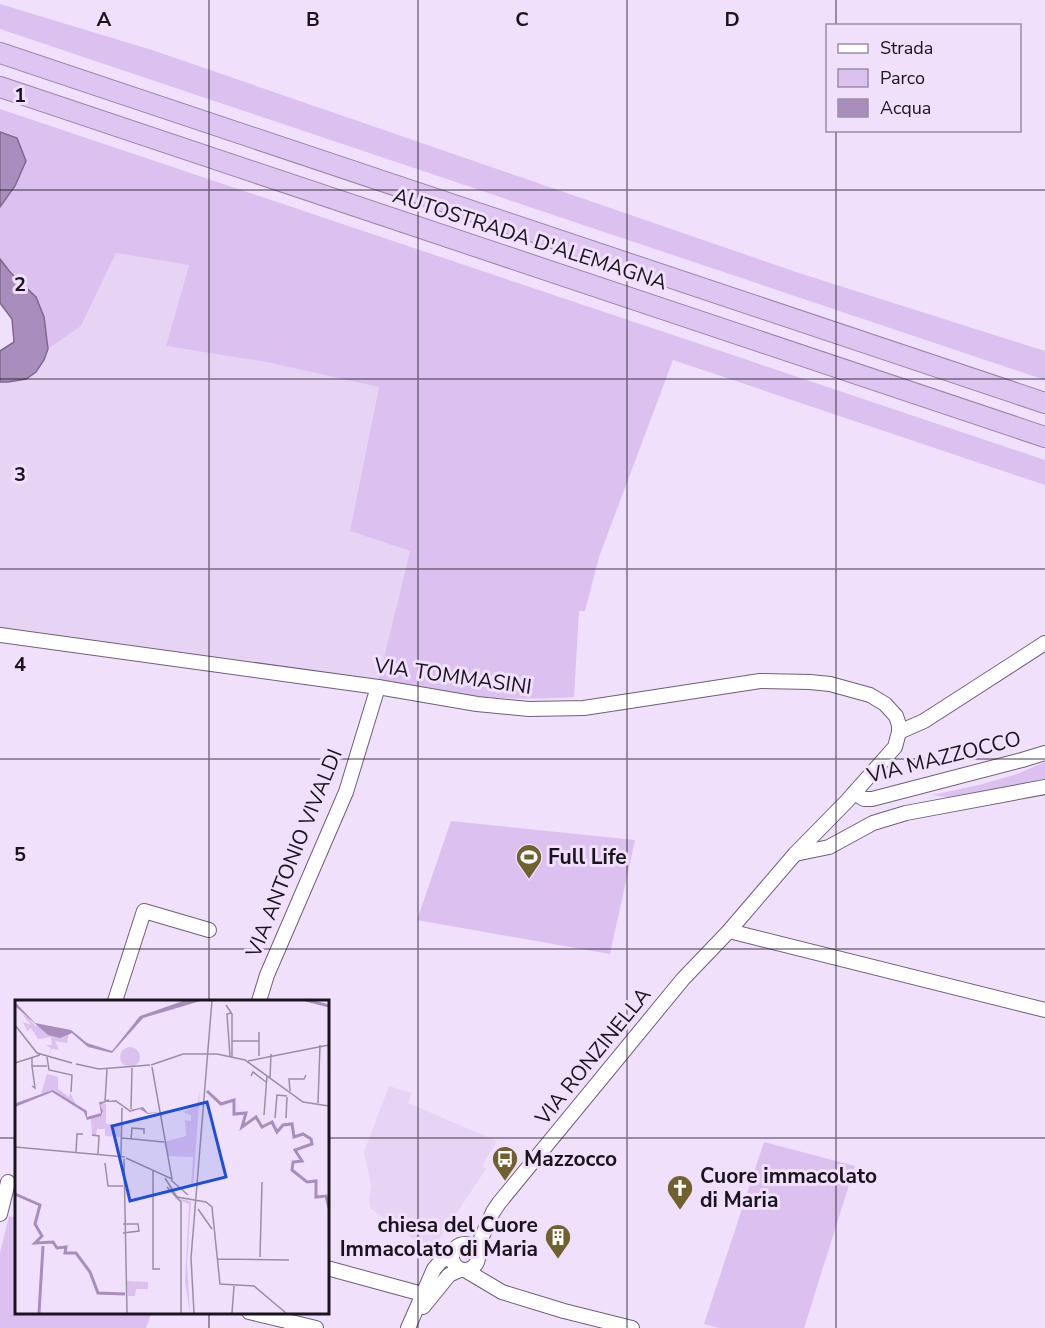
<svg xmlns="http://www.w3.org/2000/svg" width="1045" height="1328" viewBox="0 0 1045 1328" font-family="'Nunito Sans',sans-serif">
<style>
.built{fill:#e7d4f5}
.green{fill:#dcc0f0}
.water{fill:#a98dbc;stroke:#7e698c;stroke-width:1.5}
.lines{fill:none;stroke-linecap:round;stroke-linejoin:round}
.minor-casing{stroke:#6d6077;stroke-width:16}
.highway-casing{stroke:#9a87a7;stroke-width:22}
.minor{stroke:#fff;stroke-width:14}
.highway{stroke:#dfc5f1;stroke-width:20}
.grid{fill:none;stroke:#19141d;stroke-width:1.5;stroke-opacity:0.55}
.labels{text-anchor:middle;stroke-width:6;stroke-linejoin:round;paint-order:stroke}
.street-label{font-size:21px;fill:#19141d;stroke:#f0e0fb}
.poi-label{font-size:21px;font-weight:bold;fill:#19141d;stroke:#f0e0fb;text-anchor:start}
.inset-river{fill:none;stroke:#a98dbc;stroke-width:3}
.inset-road{fill:none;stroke:#9a8ea2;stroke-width:1.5}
.view{fill:#1d4ed8;fill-opacity:0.15;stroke:#1d4ed8;stroke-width:3}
.inset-edge{fill:none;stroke:#19141d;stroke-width:3}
.grid-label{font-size:20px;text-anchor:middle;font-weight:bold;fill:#19141d;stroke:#f0e0fb;stroke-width:6;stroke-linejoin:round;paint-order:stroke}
</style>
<rect width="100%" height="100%" fill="#f0e0fb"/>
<g class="built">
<path d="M116 253 189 264 166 346 266 362 379 386 350 531 410 550 377 686 73 637 0 628V382H8L36 372 44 360 48 349 81 326Z"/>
<path d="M389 1086 412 1093 408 1103 497 1141 482 1165 486 1169 431 1251 371 1209 369 1200 371 1185 364 1152Z"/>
</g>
<g class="green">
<path d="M0 4 155 51 799 273 1045 351V380L0 29Z"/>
<path d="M0 109 1045 460V485L673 360 599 557 585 611H579L574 697C508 702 443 694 377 686L410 551 350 531 379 387 266 362 166 346 189 265 116 253 81 326 48 349 44 317 36 297 10 272 0 259V207L15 186 17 138 0 132Z"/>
<path d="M1045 762V786L984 802 932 795 979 785 1014 775Z"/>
<path d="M451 821 635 840 610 954 417 920Z"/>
<path d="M764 1142 855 1166 804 1328H719L704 1324Z"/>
<path d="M9 1216 16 1218V1312H152L146 1328H0V1253Z"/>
</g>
<g class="water">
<path d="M0 132 17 138 26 161 15 186 0 207Z"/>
<path d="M0 259 10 272 36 297 44 317 48 349 44 360 36 372 26 379 8 382H0V351L14 342 12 319 0 303Z"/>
</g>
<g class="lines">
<g class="minor-casing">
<g id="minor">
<path d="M0 635 378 687 477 704 529 709 584 708 760 681 810 682 830 684 870 695 885 704 896 716 899 725V732L895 747 847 801 795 854 729 931 683 979 499 1203 493 1212 476 1250"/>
<path d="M899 732 924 721 1045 643"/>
<path d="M854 793 864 799H872L1022 760 1045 753"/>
<path d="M795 854 829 847 873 823 906 813 1045 787"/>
<path d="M729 931 1045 1010"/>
<path d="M115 1001 144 911 209 930"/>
<path d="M259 1001 267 975 346 792 378 687"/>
<path d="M0 1214 8 1182"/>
<circle cx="465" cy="1257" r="13"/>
<path d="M327 1268 415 1292 423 1296"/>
<path d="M465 1270 502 1292 564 1311 632 1328"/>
<path d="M423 1307 449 1275 460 1270"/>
<path d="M249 1312 316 1328"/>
<path d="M408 1328 434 1269 440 1262 452 1254"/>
</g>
</g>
<g class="highway-casing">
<g id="highway">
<path d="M0 53 1045 403"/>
<path d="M0 87 1045 437"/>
</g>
</g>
<use href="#minor" class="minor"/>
<use href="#highway" class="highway"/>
</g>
<path class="grid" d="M209 0V1001M418 0V1328M627 0V1328M836 0V26M836 130V1328M0 190H1045M0 379H1045M0 569H1045M0 759H1045M0 949H1045M0 1138H16M327 1138H1045M209 1312V1328"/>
<defs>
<g id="stadium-pin" transform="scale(1.35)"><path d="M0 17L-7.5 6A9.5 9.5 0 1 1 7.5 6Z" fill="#71612f" stroke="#f0e0fb"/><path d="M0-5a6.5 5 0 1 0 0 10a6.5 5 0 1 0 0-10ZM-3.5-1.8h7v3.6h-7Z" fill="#fff"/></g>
<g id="bus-pin" transform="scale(1.35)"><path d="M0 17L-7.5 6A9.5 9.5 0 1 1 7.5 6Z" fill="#71612f" stroke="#f0e0fb"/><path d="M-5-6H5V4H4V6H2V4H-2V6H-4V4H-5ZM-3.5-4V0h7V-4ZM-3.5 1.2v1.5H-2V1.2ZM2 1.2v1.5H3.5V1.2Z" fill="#fff"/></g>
<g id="church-pin" transform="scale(1.35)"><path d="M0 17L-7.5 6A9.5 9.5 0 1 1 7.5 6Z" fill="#71612f" stroke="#f0e0fb"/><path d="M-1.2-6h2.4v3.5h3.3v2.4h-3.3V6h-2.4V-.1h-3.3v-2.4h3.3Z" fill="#fff"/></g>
<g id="building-pin" transform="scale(1.35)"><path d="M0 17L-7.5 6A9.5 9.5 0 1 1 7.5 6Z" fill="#71612f" stroke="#f0e0fb"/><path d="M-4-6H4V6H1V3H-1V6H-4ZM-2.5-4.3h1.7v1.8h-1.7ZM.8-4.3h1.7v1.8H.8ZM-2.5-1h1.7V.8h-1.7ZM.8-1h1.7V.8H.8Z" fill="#fff"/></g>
</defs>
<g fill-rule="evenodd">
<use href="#stadium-pin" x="529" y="857"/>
<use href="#bus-pin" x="505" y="1159"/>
<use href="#church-pin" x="680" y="1188"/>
<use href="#building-pin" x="558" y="1237"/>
</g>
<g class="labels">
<g class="street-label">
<text transform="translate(530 239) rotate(18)" y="7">AUTOSTRADA D'ALEMAGNA</text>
<text transform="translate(453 676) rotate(8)" y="7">VIA TOMMASINI</text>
<text transform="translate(944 757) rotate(-14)" y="7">VIA MAZZOCCO</text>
<text transform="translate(294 853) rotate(-68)" y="7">VIA ANTONIO VIVALDI</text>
<text transform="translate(593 1056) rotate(-51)" y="7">VIA RONZINELLA</text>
</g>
<g class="poi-label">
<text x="548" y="864">Full Life</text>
<text x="524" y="1166">Mazzocco</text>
<text x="700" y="1183">Cuore immacolato<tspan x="700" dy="24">di Maria</tspan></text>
<text x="538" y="1232" text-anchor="end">chiesa del Cuore<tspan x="538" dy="24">Immacolato di Maria</tspan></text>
</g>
</g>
<g transform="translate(15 1000)">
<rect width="314" height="314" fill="#f0e0fb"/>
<path d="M7 14 13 17 20 26 54 32 52 43 40 41 44 50 37 49 34 56 36 48 31 45H37L36 37 23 39 16 28 12 31 8 22 16 25ZM105 57a10 10 0 1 1 20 0a10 10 0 1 1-20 0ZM32 74 43 77V89L54 97 55 92 62 107 39 90 26 94ZM185 91 178 187H176L178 157 152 156 149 142 171 136 170 120 176 121V115L168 112 182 106ZM91 103V124L105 125 106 137 90 136V129H82L81 135H77L76 119 88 114 85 105ZM152 184 165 199 176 201 172 264 175 313 170 281 174 204 161 199ZM112 281 133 282V289H121L120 296H113Z" fill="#dcc0f0"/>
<path d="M171 0H189L128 18 97 53 73 47 57 33 45 38 33 35 0 6V2L20 23 56 30 72 43 97 51 125 16ZM38 90 72 111V117L86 113 84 102 101 100 115 110 128 107 133 113 145 112 133 114 125 109 115 112 101 102H91L85 105 88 111 86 116 72 120 69 112 37 92 0 107 1 103Z" fill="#a98dbc"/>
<path class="inset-river" d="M291 0 314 6M192 91 206 104 219 100V114L231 113 227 127 241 117 247 127 257 122 262 132 268 125 277 124 279 137 288 134 296 139 297 144 280 150 287 161 278 162 277 170 292 182 301 181V197L311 196 314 208M0 194 25 205 20 224 27 236 20 243 38 242 42 248 51 247 50 253H61L75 272 83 293 110 294M24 313 28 246"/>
<path class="inset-road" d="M211 5 217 14V57M0 25 22 53 57 63M244 32V56M217 41H244M215 56 212 14 216 13M32 57 34 70 57 75 56 92M17 58V66H32M233 61 314 45M0 63 25 55M61 64 84 69 135 65M136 65 168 54H202L230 60 288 102 314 106M17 66 20 88 17 86M92 69 90 101 94 100M236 76 238 72 251 82M255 78 256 54M275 91 274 79H289L291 75M303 103 305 45M116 109 117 68M249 115 252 76M260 118 262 95 272 96M271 118 272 97M77 135 84 136 83 154M107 138 149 142M116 139 117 128 129 129V134M0 147 110 157M61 152 62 134H68M106 156 107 108M111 158 157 179 137 67M109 159 112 313M90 163 93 186H108M138 171V269H145M150 178 162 197 191 202 197 207 205 284 239 286 271 313M156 180 173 195M152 187 166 202V313M183 209 197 229M108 224H123L124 231 108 233M245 257 247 182M202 259 274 260M179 313 176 258 197 0M217 313 219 286"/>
<path class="view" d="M192 102 211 177 115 201 97 126Z"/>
<rect width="314" height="314" class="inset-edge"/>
</g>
<g class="grid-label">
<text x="104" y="26">A</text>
<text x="313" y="26">B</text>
<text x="522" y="26">C</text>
<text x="732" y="26">D</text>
<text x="20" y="102">1</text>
<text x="20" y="291">2</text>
<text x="20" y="481">3</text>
<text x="20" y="671">4</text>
<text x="20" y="861">5</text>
</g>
<rect x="826" y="24" width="195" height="108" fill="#f0e0fb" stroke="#9a8ea2" stroke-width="1.5"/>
<rect x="838" y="44" width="30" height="9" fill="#ffffff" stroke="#9a8ea2" stroke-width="1.5"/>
<text x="880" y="54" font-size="18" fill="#19141d">Strada</text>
<rect x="838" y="69" width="30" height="18" fill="#dcc0f0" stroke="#9a8ea2" stroke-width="1.5"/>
<text x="880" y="84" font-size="18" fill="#19141d">Parco</text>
<rect x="838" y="99" width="30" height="18" fill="#a98dbc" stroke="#9a8ea2" stroke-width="1.5"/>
<text x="880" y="114" font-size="18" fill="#19141d">Acqua</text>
</svg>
